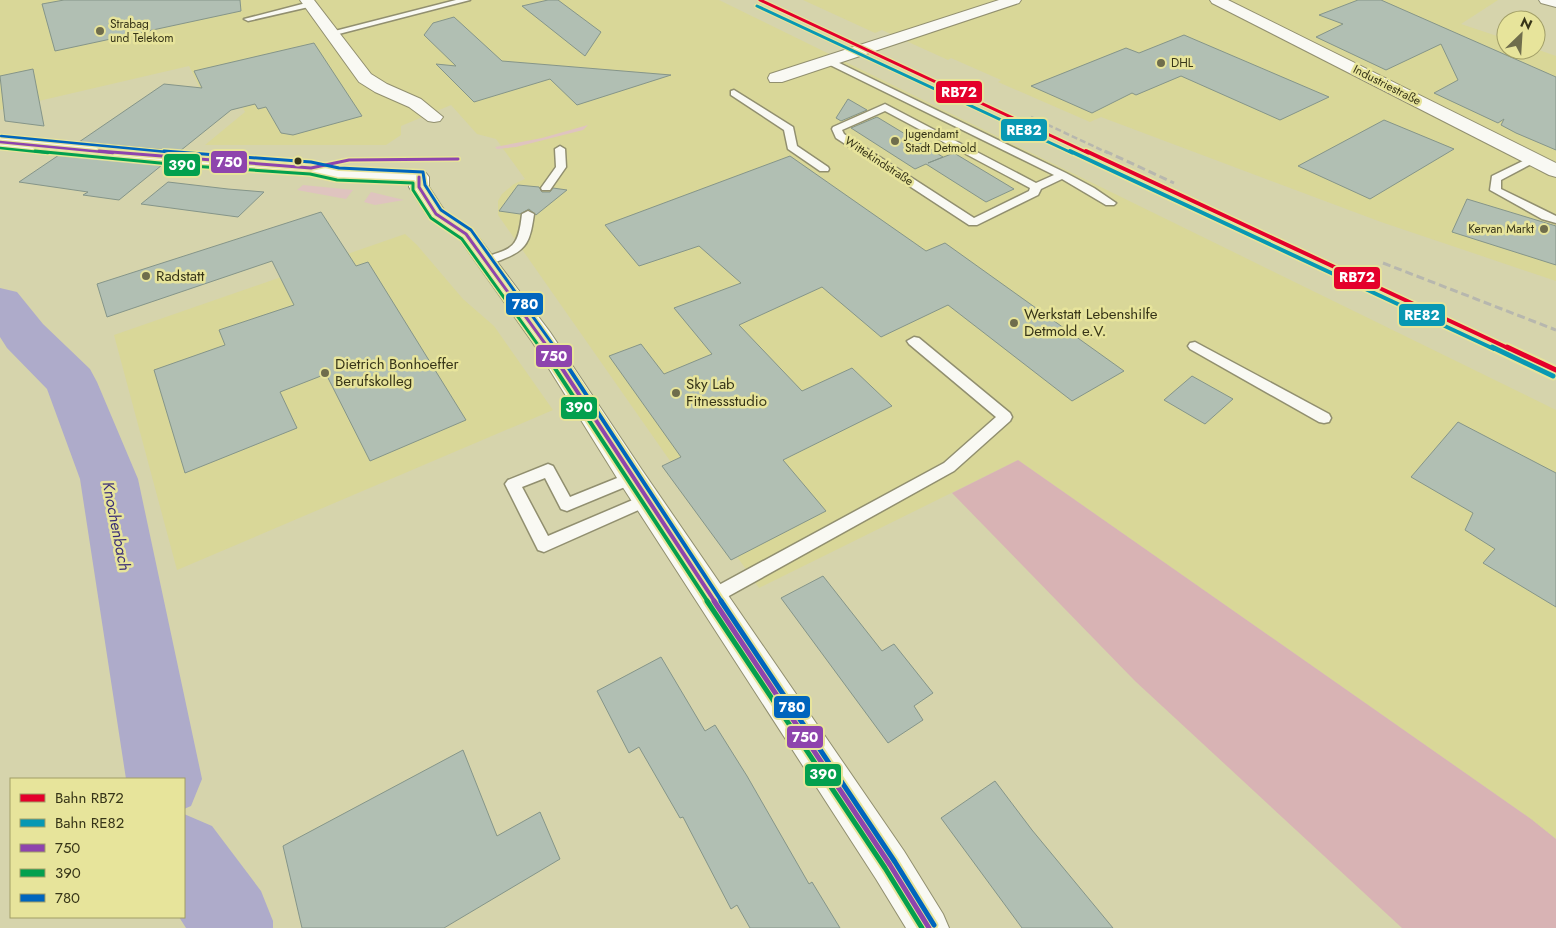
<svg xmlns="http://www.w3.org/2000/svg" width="1556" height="928" viewBox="0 0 1556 928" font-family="Jost,sans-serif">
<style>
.built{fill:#d9d798}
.green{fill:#dfc4bf}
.forest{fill:#d8b3b4}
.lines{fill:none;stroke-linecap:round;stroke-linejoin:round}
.river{fill:#aeabca;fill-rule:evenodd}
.building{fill:#b1bfb3;stroke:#859589}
.service-casing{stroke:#918f6f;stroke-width:3}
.minor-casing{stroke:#918f6f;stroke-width:2}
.tertiary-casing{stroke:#918f6f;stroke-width:2}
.service{fill:#f9f9f3;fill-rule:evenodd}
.minor{fill:#f9f9f3;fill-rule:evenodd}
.tertiary{fill:#f9f9f3;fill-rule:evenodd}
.rail-far1{stroke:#b7b7ae;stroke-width:2.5;stroke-dasharray:6 3;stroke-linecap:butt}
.rail{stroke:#b7b7ae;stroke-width:3;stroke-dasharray:8 4;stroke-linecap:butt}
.bus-1-far3-casing{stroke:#e7e49b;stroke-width:5}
.bus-1-far2-casing{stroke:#e7e49b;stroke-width:6}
.bus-1-far1-casing{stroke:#e7e49b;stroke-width:8}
.bus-1-casing{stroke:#e7e49b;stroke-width:9}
.bus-2-far3-casing{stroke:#e7e49b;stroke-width:5}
.bus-2-far2-casing{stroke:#e7e49b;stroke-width:6}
.bus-2-far1-casing{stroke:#e7e49b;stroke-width:8}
.bus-2-casing{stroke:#e7e49b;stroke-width:9}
.bus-3-far3-casing{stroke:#e7e49b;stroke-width:5}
.bus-3-far2-casing{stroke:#e7e49b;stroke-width:6}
.bus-3-far1-casing{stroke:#e7e49b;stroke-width:8}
.bus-3-casing{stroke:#e7e49b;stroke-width:9}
.bus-1-far3{stroke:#8e44ad;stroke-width:2.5}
.bus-1-far2{stroke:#8e44ad;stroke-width:3}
.bus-1-far1{stroke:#8e44ad;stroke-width:4}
.bus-1{stroke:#8e44ad;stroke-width:5}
.bus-2-far3{stroke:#03a04e;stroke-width:2.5}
.bus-2-far2{stroke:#03a04e;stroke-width:3}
.bus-2-far1{stroke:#03a04e;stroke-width:4}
.bus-2{stroke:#03a04e;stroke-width:5}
.bus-3-far3{stroke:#0065bd;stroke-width:2.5}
.bus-3-far2{stroke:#0065bd;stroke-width:3}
.bus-3-far1{stroke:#0065bd;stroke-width:4}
.bus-3{stroke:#0065bd;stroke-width:5}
.rail-1-far2-casing{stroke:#e7e49b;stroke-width:5.5}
.rail-1-far1-casing{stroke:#e7e49b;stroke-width:7}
.rail-1-casing{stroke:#e7e49b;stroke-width:9}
.rail-2-far2-casing{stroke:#e7e49b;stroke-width:5.5}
.rail-2-far1-casing{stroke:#e7e49b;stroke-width:7}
.rail-2-casing{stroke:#e7e49b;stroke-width:9}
.rail-1-far2{stroke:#e4002b;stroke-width:3}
.rail-1-far1{stroke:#e4002b;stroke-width:4}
.rail-1{stroke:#e4002b;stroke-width:5}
.rail-2-far2{stroke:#0898b3;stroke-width:3}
.rail-2-far1{stroke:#0898b3;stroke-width:4}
.rail-2{stroke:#0898b3;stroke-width:5}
.poi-dot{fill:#6f6d4c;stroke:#e7e49b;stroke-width:2}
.bus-dot{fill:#373518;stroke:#e7e49b;stroke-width:2}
.labels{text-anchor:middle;stroke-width:5;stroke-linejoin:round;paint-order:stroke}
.far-poi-label{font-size:12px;fill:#373518;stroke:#e7e49b;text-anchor:start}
.far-street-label{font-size:12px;fill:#373518;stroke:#e7e49b}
.poi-label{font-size:15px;fill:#373518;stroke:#e7e49b;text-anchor:start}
.water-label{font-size:16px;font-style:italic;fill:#3b2f77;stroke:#e7e49b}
.line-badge{stroke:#e7e49b;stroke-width:2}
.badge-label{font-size:14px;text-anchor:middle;font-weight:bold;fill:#fff}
</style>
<rect width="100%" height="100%" fill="#d6d4ac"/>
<g class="built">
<path d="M0 0H719L1556 410V839L1531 819 1018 460 759 588 498 215V201L502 194 514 184 525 179 496 139 477 134 451 105 401 126V135L386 145H205L245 112 238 97 204 96 189 66 0 110Z"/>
<path d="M803 0H1498L1461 24 1506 39V50L1536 49 1556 56V281L1381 222 1101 117 1090 122 998 82 1001 80 951 58 948 60 882 30 875 33Z"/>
<path d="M405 234 417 245 463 299 494 326 553 410 177 570 114 335Z"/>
</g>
<g class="green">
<path d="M588 125 583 130 516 147 497 149 495 147 542 138Z"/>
<path d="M303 185 353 190 346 199 297 190Z"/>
<path d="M371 192 404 200 375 205 364 202Z"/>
</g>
<path class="forest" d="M1018 460 1531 819 1556 839V928H1402L1135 681 952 493Z"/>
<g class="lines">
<g class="river">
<path d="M0 288 17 292 43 324 90 369 97 382 138 479 202 779 191 806 184 809V779H126L80 479 47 389 7 348 0 337Z"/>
<path d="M184 814 212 826 261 891 273 921V928H186L179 917H184Z"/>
</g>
</g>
<g class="building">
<path d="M64 0H240L241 11 55 51 42 4Z"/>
<path d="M548 0H558L601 32 585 56 522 6Z"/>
<path d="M1358 0H1381L1556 77V150L1516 133 1501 125 1504 119 1498 123 1434 93 1458 80 1441 44 1386 70 1316 37 1343 24 1319 15Z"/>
<path d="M454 17 502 61 671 75 577 105 550 79 474 102 436 64 456 66 424 35 433 23Z"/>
<path d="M1184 35 1329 97 1280 120 1181 76 1136 95 1132 93 1092 113 1031 86 1126 48 1139 53Z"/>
<path d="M314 43 362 116 293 135 281 133 266 107 258 109 255 104 231 110 180 151 79 142 164 84 202 88 194 71Z"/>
<path d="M33 69 44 126 5 121 0 76Z"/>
<path d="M848 99 867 110 841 121 836 118Z"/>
<path d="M877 117 943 157 928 163 954 153 1014 189 986 202 926 164 915 169 851 128Z"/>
<path d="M1384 120 1454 149 1370 199 1298 166Z"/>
<path d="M59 155 162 165 119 200 83 195 88 192 19 182Z"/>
<path d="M790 156 926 251 945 243 1124 371 1072 401 948 305 881 337 822 287 739 325 802 391 852 368 892 406 783 460 826 511 731 560 662 466 681 457 609 356 641 344 664 374 712 354 674 308 741 283 699 246 639 266 605 225Z"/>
<path d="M168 182 228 189 264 192 238 217 141 204Z"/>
<path d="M518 185 539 187 542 192H550L553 188 567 190 536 215 529 209 520 214 499 211Z"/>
<path d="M1467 199 1556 226V265L1452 232Z"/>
<path d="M321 212 356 266 368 262 466 420 370 461 326 374 280 392 297 428 185 473 154 370 225 345 219 330 294 305 272 261 107 317 97 284Z"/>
<path d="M1192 376 1233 399 1205 424 1164 400Z"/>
<path d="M1458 422 1556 473V607L1483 563 1495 549 1465 530 1473 513 1411 477Z"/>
<path d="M823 576 882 651 894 644 933 693 914 706 923 720 888 743 781 598Z"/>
<path d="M661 657 705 731 715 725 747 776 809 884 812 882 840 928H750L737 905 731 909 683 817 680 818 639 747 629 753 597 691Z"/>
<path d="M463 750 497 836 540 812 560 859 444 928H302L283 846Z"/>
<path d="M995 781 1032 830 1113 928H1022L941 818Z"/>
</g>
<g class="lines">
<g class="service-casing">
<g id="service">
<path d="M456 0H470L331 36 327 33Z"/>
<path d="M310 2 314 4 313 6 248 21 244 19Z"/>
<path d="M829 58 1066 173 1094 188 1116 203 1114 205H1106L1062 179 1041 189 1038 195 977 225H969L836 138 832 129 833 127 885 104 1036 183 1054 175 826 63 825 61ZM885 111 1030 188 1029 191 974 218 844 134 842 130Z"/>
<path d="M734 90 793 127 797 146 828 167 829 169 828 171H820L788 149 784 130 731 95V91Z"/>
<path d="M560 146 565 149 566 167 550 190H542L541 188 556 167 555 149Z"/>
<path d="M1533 156 1538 159 1537 161 1501 180V189L1556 216V223L1542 219 1490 190 1492 176Z"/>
<path d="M528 211 534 214C530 241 528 250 501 260 495 262 489 265 482 264L480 261 482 258C513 248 518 249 522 214Z"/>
<path d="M914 337 919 338 1010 413 1012 417 1010 421 954 471 718 602 712 604 706 602 703 597 706 592 944 463 996 417 909 344 907 341Z"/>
<path d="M1195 342 1329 414 1331 418 1329 422 1324 423 1319 422 1190 349 1188 346 1190 343Z"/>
<path d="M548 464 553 466 570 497 632 472 637 474 640 478 637 482 567 511 561 509 545 478 522 487 548 536 642 496 647 494 652 496 655 500 652 504 544 552 538 550 505 484 508 480Z"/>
</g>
</g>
<g class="minor-casing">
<g id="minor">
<path d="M300 0H314L371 74 387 84 421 99 443 117 440 121 434 122 428 121 409 107 375 92 359 82Z"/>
<path d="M1539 0H1556V7L1541 3Z"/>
</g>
</g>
<g class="tertiary-casing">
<g id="tertiary">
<path d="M999 0H1021L1019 3 782 82H770L768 78 770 74Z"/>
<path d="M1210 0H1228L1556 163V177L1549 175 1212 3Z"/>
<path d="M0 136 192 154 311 162 338 168 426 173 429 177V187L444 210 473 230 550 332 642 470 904 851 943 914 949 928H906L876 879 622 486 533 343 459 238 429 218 409 187V182L338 180 311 174 192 166 0 148Z"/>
</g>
</g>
<use href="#service" class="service"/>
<use href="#minor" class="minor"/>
<use href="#tertiary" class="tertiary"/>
<path class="rail-far1" d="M1031 117 1108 153"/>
<g class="rail">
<path d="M1105 151 1174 183"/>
<path d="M1383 263 1556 330"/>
</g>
<g class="bus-1-far3-casing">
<path id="bus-1-far3" d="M0 142 113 153"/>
</g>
<g class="bus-1-far2-casing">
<g id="bus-1-far2">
<path d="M99 151 311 168 349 160 458 159"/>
<path d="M419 177V187L436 214 466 234 549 349"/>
</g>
</g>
<g class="bus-1-far1-casing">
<path id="bus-1-far1" d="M548 347 715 602"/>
</g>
<g class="bus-1-casing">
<path id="bus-1" d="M714 601 890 865 929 928"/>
</g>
<g class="bus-2-far3-casing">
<path id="bus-2-far3" d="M0 148 48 153"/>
</g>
<g class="bus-2-far2-casing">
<path id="bus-2-far2" d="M35 151 191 166 310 174 337 180 413 183V190L431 218 462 239 541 349"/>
</g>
<g class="bus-2-far1-casing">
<path id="bus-2-far1" d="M541 347 708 602"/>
</g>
<g class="bus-2-casing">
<path id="bus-2" d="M707 601 885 868 922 928"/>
</g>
<g class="bus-3-far3-casing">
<path id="bus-3-far3" d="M1 136 178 153"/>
</g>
<g class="bus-3-far2-casing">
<path id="bus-3-far2" d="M164 151 311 162 339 168 423 172 425 185 441 210 471 230 556 349"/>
</g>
<g class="bus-3-far1-casing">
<path id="bus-3-far1" d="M555 347 722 602"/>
</g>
<g class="bus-3-casing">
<path id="bus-3" d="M721 601 895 862 934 925"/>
</g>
<use href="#bus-1-far3" class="bus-1-far3"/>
<use href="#bus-1-far2" class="bus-1-far2"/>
<use href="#bus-1-far1" class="bus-1-far1"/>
<use href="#bus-1" class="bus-1"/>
<use href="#bus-2-far3" class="bus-2-far3"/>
<use href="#bus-2-far2" class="bus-2-far2"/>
<use href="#bus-2-far1" class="bus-2-far1"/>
<use href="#bus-2" class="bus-2"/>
<use href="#bus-3-far3" class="bus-3-far3"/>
<use href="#bus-3-far2" class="bus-3-far2"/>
<use href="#bus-3-far1" class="bus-3-far1"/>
<use href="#bus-3" class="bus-3"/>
<g class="rail-1-far2-casing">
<path id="rail-1-far2" d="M760 0 1088 153"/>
</g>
<g class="rail-1-far1-casing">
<path id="rail-1-far1" d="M1086 151 1510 349"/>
</g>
<g class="rail-1-casing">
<path id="rail-1" d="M1507 347 1556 370"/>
</g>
<g class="rail-2-far2-casing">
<path id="rail-2-far2" d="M757 6 1072 153"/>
</g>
<g class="rail-2-far1-casing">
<path id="rail-2-far1" d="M1070 151 1494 349"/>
</g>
<g class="rail-2-casing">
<path id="rail-2" d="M1492 347 1553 376"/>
</g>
<use href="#rail-1-far2" class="rail-1-far2"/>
<use href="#rail-1-far1" class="rail-1-far1"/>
<use href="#rail-1" class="rail-1"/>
<use href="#rail-2-far2" class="rail-2-far2"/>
<use href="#rail-2-far1" class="rail-2-far1"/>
<use href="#rail-2" class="rail-2"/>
</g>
<g class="poi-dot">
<circle cx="100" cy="31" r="5"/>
<circle cx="1161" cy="63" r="5"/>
<circle cx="895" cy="141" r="5"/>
<circle cx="1544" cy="229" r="5"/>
<circle cx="146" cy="276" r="5"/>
<circle cx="1014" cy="323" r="5"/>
<circle cx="325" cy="373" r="5"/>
<circle cx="676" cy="393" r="5"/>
</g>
<circle class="bus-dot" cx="298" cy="161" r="4.5"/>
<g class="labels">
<g class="far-poi-label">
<text x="110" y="28">Strabag<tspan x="110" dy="14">und Telekom</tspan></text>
<text x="1171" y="67">DHL</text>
<text x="905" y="138">Jugendamt<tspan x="905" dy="14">Stadt Detmold</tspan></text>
<text x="1534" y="233" text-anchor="end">Kervan Markt</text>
</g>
<g class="far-street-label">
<text transform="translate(1387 85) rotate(27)" y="4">Industriestraße</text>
<text transform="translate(879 161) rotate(33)" y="4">Wittekindstraße</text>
</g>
<g class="poi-label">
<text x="156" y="281">Radstatt</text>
<text x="1024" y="319">Werkstatt Lebenshilfe<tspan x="1024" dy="17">Detmold e.V.</tspan></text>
<text x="335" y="369">Dietrich Bonhoeffer<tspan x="335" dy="17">Berufskolleg</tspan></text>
<text x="686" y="389">Sky Lab<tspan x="686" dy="17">Fitnessstudio</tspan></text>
</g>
<g class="water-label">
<text transform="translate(117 526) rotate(79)" y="6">Knochenbach</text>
</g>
</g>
<g class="line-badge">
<rect x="935" y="80" width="48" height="24" rx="5" fill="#e4002b"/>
<rect x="1000" y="118" width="48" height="24" rx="5" fill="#0898b3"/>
<rect x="210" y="150" width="38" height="24" rx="5" fill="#8e44ad"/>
<rect x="163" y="153" width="38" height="24" rx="5" fill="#03a04e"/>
<rect x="1333" y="266" width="48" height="24" rx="5" fill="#e4002b"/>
<rect x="505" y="292" width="39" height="24" rx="5" fill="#0065bd"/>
<rect x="1398" y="303" width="48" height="24" rx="5" fill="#0898b3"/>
<rect x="535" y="344" width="38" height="24" rx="5" fill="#8e44ad"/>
<rect x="560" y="396" width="38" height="24" rx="5" fill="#03a04e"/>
<rect x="773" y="695" width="38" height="24" rx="5" fill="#0065bd"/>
<rect x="786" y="725" width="38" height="24" rx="5" fill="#8e44ad"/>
<rect x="804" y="763" width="38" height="24" rx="5" fill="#03a04e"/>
</g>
<g class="badge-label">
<text x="959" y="97">RB72</text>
<text x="1024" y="135">RE82</text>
<text x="229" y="167">750</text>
<text x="182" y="170">390</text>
<text x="1357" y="282">RB72</text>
<text x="525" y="309">780</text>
<text x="1422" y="320">RE82</text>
<text x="554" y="361">750</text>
<text x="579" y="412">390</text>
<text x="792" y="712">780</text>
<text x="805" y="742">750</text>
<text x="823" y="779">390</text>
</g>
<rect x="10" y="778" width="175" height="140" fill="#e7e49b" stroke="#a19e67"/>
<rect x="20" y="794" width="25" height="8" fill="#e4002b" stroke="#a19e67"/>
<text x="55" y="803" font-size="15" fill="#373518">Bahn RB72</text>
<rect x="20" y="819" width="25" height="8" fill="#0898b3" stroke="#a19e67"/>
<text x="55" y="828" font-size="15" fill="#373518">Bahn RE82</text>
<rect x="20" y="844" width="25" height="8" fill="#8e44ad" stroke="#a19e67"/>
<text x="55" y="853" font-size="15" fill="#373518">750</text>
<rect x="20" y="869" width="25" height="8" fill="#03a04e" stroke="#a19e67"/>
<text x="55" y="878" font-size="15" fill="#373518">390</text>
<rect x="20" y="894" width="25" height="8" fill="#0065bd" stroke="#a19e67"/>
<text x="55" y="903" font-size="15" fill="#373518">780</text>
<g transform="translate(1521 35) rotate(25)"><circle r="24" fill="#e7e49b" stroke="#a19e67"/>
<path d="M0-4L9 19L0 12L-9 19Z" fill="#6f6d4c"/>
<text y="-8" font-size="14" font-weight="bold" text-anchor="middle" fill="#373518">N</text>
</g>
</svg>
